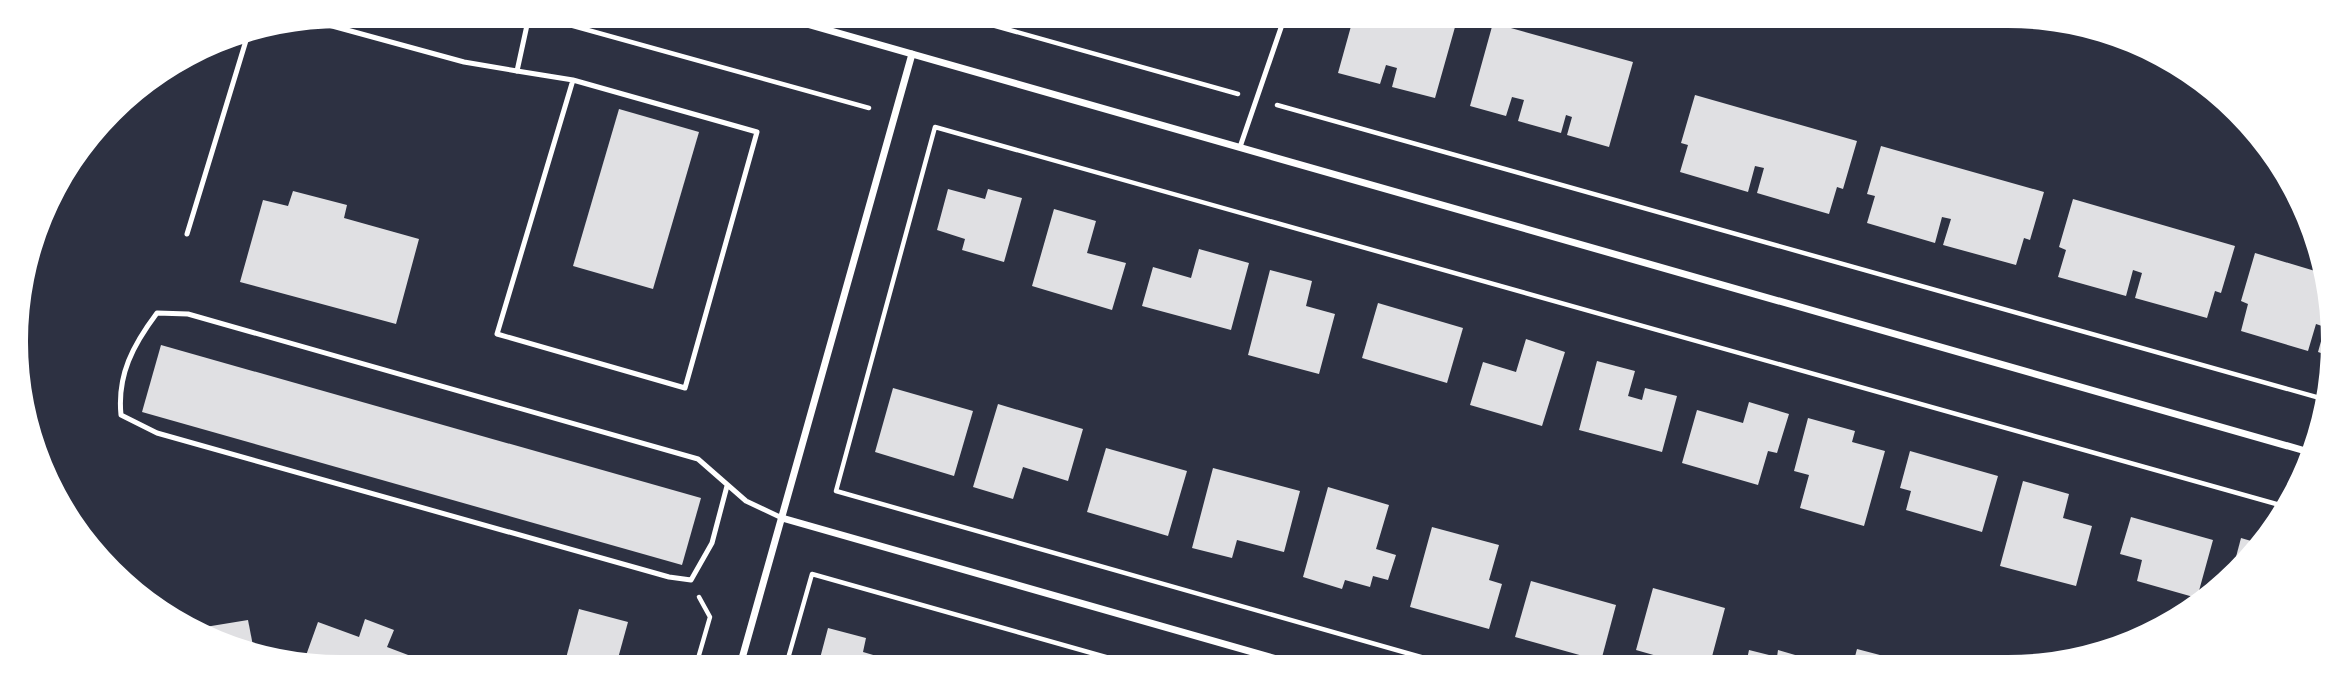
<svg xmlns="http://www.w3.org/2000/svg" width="2349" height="683" viewBox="0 0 2349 683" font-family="'IBM Plex Serif',serif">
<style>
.building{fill:#e0e0e3}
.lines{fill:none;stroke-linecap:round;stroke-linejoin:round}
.path{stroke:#fff;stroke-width:4.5}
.service{stroke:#fff;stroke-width:5}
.minor{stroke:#fff;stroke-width:7}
</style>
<rect width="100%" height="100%" fill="#2d3142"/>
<g class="building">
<path d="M1214 19H1247L1244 28Z"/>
<path d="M1353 19 1457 20 1435 98 1392 87 1397 68 1386 65 1380 84 1338 73Z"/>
<path d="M1493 23 1633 62 1609 147 1567 135 1572 117 1566 115 1561 133 1518 121 1524 100 1512 97 1506 116 1470 106Z"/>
<path d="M1695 95 1857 141 1843 189 1837 187 1829 214 1757 193 1764 168 1755 166 1748 192 1680 172 1688 145 1681 143Z"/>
<path d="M619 109 699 132 653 289 573 266Z"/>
<path d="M1881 146 2044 192 2030 240 2024 238 2016 265 1943 245 1951 219 1942 217 1935 243 1867 223 1875 196 1867 194Z"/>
<path d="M948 189 985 199 988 189 1022 198 1004 262 962 250 965 239 937 230Z"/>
<path d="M293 191 347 205 344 218 419 239 396 324 240 282 263 200 288 206Z"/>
<path d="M2073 199 2235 246 2221 293 2215 291 2207 318 2135 298 2142 273 2133 270 2126 296 2058 277 2066 250 2059 247Z"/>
<path d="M1054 209 1096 221 1087 253 1126 263 1112 310 1032 286Z"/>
<path d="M1199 249 1249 263 1231 330 1142 306 1153 267 1191 278Z"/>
<path d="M2255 253 2325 274 2327 355 2318 352 2325 327 2316 324 2308 351 2241 331 2248 304 2241 301Z"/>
<path d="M1270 270 1312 281 1306 306 1335 314 1319 374 1248 355Z"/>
<path d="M1378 303 1463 328 1447 383 1362 358Z"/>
<path d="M1526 339 1565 352 1542 426 1470 405 1483 362 1516 372Z"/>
<path d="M161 345 701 498 682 565 142 412Z"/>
<path d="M1597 361 1635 371 1628 396 1642 400 1645 388 1677 396 1662 452 1579 430Z"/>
<path d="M893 388 973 411 954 476 875 452Z"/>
<path d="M1749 402 1789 414 1777 453 1768 451 1758 485 1682 463 1697 410 1743 423Z"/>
<path d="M998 404 1083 429 1068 481 1023 467 1013 499 973 487Z"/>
<path d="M1808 418 1855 431 1852 442 1885 451 1864 526 1800 508 1809 475 1794 471Z"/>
<path d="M1106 448 1187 471 1168 536 1087 512Z"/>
<path d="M1910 451 1998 476 1982 532 1906 510 1911 491 1900 488Z"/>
<path d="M1213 468 1300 491 1284 552 1237 540 1232 558 1192 548Z"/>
<path d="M2023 481 2069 494 2063 518 2092 526 2076 586 2000 566Z"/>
<path d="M1328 487 1389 505 1376 549 1396 555 1388 580 1373 576 1370 587 1345 580 1342 589 1303 577Z"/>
<path d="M2131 517 2213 540 2197 598 2137 581 2142 560 2120 554Z"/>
<path d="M1432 527 1499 545 1489 580 1502 584 1489 629 1410 607Z"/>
<path d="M2241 538 2258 543 2231 576Z"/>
<path d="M1531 581 1616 605 1601 661 1515 637Z"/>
<path d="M1653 588 1725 608 1710 664H1663L1664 658 1636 650Z"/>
<path d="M579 609 628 622 617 662H565Z"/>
<path d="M365 619 394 630 387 647 416 658 415 661H304L318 622 359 637Z"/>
<path d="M248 620 254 651 199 628Z"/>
<path d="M828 628 866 638 863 652 897 662H819Z"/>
<path d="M1857 649 1899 660 1898 664H1853Z"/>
<path d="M1749 650 1777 657 1778 650 1826 664H1746Z"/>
</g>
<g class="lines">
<g class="path">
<path d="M967 18 1238 94"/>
<path d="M548 19 869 108"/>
<path d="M1277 105 2327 400"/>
<path d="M697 662 710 617 699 597"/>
<path d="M787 662 812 574 1127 663"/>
<path d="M1442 663 836 491 935 127 2287 507"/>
</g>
<g class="service">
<path d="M529 16 517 71 573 80 757 132 685 388 497 334 573 80"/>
<path d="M314 21 464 62 517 71"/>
<path d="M1240 147 1284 19"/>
<path d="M187 234 248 34"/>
<path d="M727 486 712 543 691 580 669 577 157 433 121 415C117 375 133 345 157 313L188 314 698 459 746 501 782 518"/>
</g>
<g class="minor">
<path d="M782 17 2309 452"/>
<path d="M782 518 1291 663"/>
<path d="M741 662 912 54"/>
</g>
</g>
<path d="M0 0H2349V683H0ZM341 28H2008A313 313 0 0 1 2321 341V342A313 313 0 0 1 2008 655H341A313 313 0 0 1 28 342V341A313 313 0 0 1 341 28Z" fill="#fff" fill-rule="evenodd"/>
</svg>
